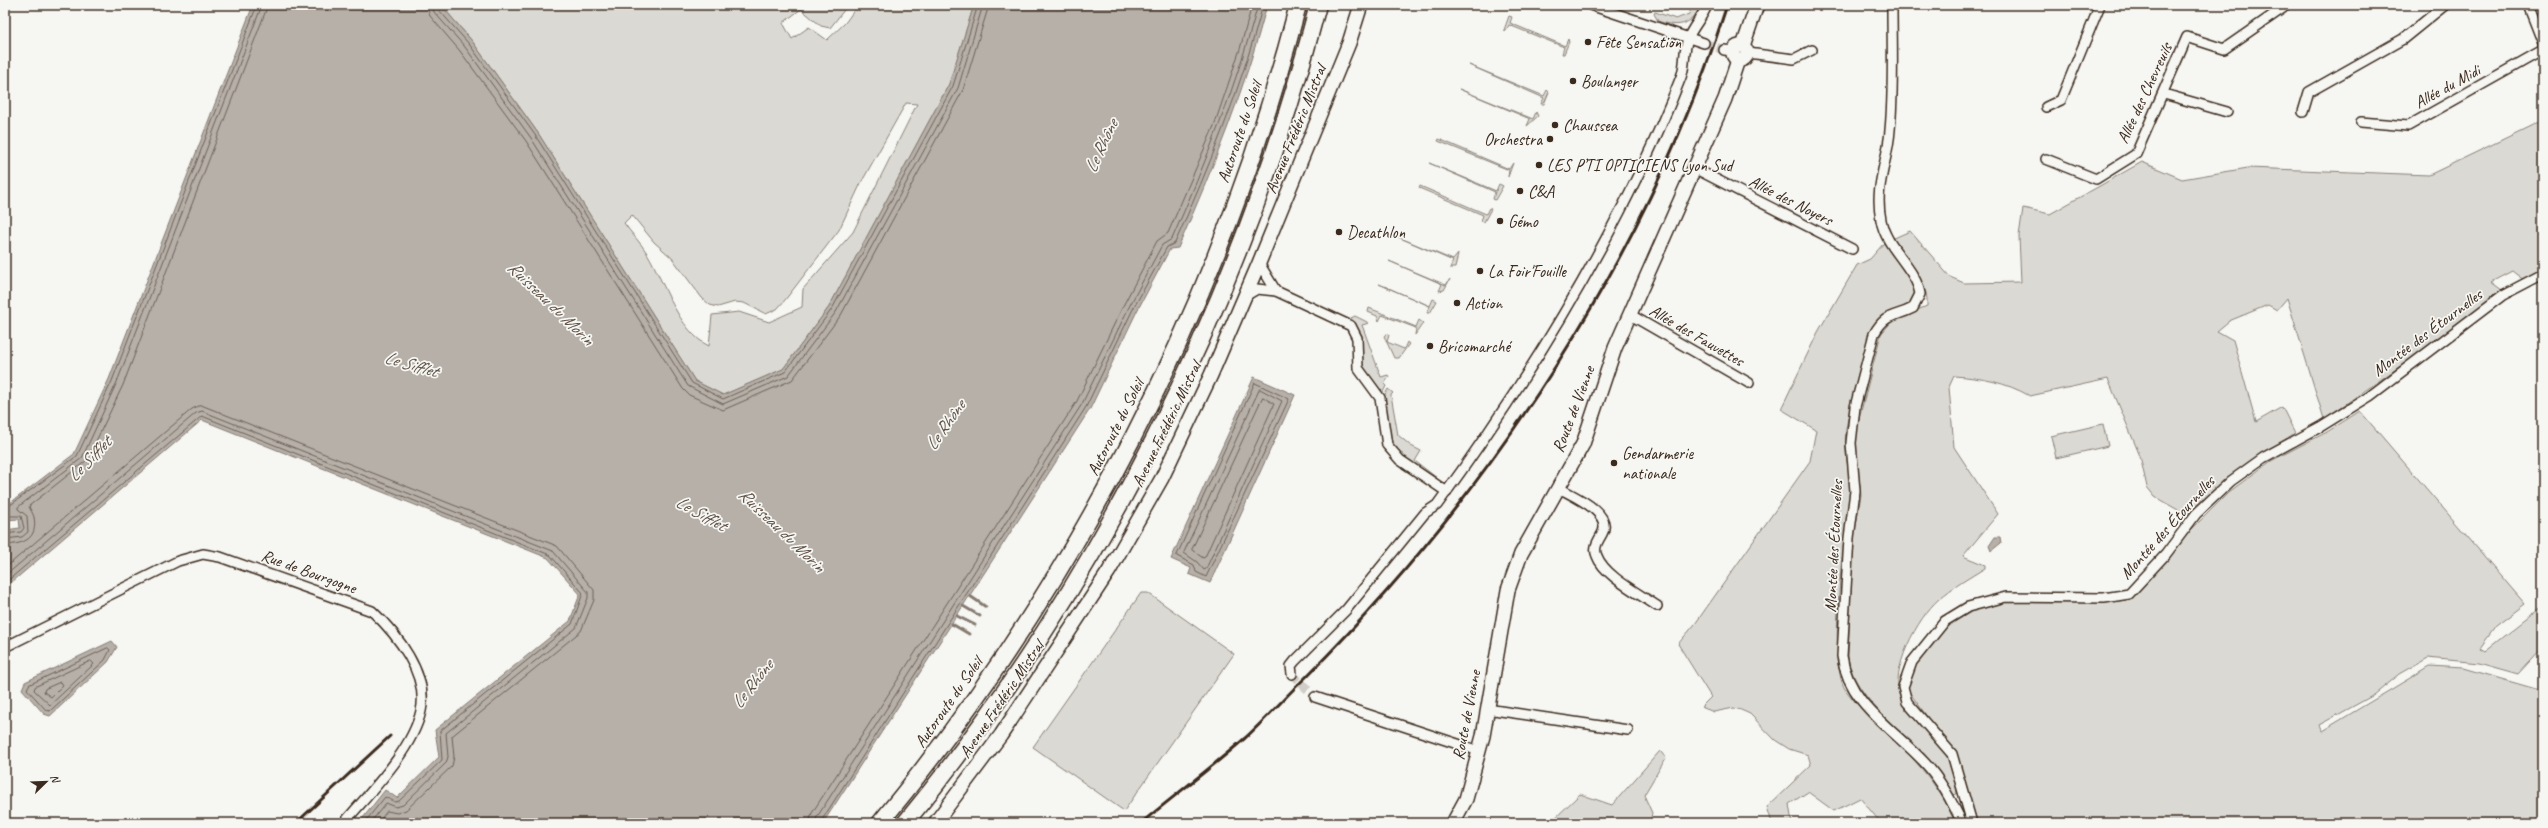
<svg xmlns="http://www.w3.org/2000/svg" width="2548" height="828" viewBox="0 0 2548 828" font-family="Caveat,sans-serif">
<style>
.green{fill:#dad9d3;stroke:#8a8278;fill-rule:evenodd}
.water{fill:#b6b0a9;stroke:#857a71}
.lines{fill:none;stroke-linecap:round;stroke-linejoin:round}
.shore{stroke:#6c6056;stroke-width:1}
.stream{stroke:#857a71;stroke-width:3}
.street-tunnel{stroke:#d1cdc8;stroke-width:9;stroke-dasharray:9 4.5;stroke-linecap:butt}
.street-casing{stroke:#3b2a1e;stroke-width:12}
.secondary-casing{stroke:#3b2a1e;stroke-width:16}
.highway-casing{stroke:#3b2a1e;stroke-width:19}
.street{stroke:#f6f6f2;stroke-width:9}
.secondary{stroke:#f6f6f2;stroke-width:13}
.highway{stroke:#f6f6f2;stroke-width:16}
.rail{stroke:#3b2a1e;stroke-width:3}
.poi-dot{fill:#3b2a1e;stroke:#f6f6f2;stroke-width:1.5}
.labels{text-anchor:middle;stroke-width:3.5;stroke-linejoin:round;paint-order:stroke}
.poi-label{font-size:17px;fill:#3b2a1e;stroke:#f6f6f2;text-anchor:start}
.street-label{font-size:17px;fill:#3b2a1e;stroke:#f6f6f2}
.water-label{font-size:18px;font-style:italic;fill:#605248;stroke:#f6f6f2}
</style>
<rect width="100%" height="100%" fill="#f6f6f2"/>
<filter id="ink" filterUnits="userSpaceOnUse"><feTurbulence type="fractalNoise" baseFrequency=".025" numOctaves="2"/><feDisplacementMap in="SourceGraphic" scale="8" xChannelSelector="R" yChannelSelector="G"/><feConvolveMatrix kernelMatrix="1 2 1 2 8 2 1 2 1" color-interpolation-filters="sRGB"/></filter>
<g filter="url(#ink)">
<g class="green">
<path d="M441 5H848L830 28 821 26 801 9 783 23 792 39 809 27 827 40 845 23 858 5H974L949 84 829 307 783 369 723 395 695 381 538 133 472 41ZM906 103 917 104 853 232 803 289 802 307 769 322 739 312 712 315 709 346C678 331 664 281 647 253 640 242 631 233 624 223L632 215 654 242 672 258 702 298 710 305 718 307 735 302 744 303 766 314 777 309 785 300 839 230 861 183Z"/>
<path d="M1692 5H1701C1692 26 1678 28 1658 21L1654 14 1655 12 1676 19 1689 14Z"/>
<path d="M1509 16 1512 17 1510 23 1565 46 1568 39 1569 42 1564 54H1562L1564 47 1509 25 1506 31 1504 30Z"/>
<path d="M1469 65 1544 96 1547 90 1549 92 1544 104H1541L1544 98Z"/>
<path d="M1459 89 1533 119 1536 112 1538 116 1527 126 1530 119Z"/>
<path d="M2543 120V272L2525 281 2512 271 2491 282 2502 290 2428 347 2324 419 2287 298 2277 310 2268 305 2229 321 2217 331 2233 340 2256 422 2282 407 2295 433C2258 458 2219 481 2187 515L2155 497 2147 487 2140 456 2108 379 2030 396C2005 382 1982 378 1954 376L1949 387 1954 447 1998 514 1963 556 1985 565V568C1969 578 1953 587 1939 599 1918 617 1888 672 1901 700 1905 708 1913 714 1919 721 1943 748 1953 757 1957 794L1953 795C1948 787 1945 778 1939 771 1911 737 1854 701 1848 657L1853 542 1861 495 1855 442 1857 427 1881 334 1893 320 1927 306C1929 279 1906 261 1892 239L1910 231 1950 277 1964 283 2021 282 2019 236 2023 208 2050 214 2142 162 2182 179 2248 168 2429 175Z"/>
<path d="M1439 139 1509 169 1513 163 1508 177 1509 170 1438 141Z"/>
<path d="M1429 163 1496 191 1499 184 1503 186 1495 200 1493 199 1495 192Z"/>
<path d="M1420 186 1486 214 1489 208 1491 209 1484 222 1481 221 1483 215 1419 188Z"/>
<path d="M1398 237 1453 260 1458 254 1455 268H1450L1453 261Z"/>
<path d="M1884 243 1917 291 1913 302C1891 314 1881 310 1869 335 1862 366 1851 398 1846 429 1843 453 1851 474 1851 498 1851 505 1848 512 1847 518 1842 551 1829 664 1845 689 1854 702 1866 713 1878 724 1909 754 1939 782 1955 823H1881L1860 798 1834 811 1808 792 1789 804 1792 823H1772L1767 807 1811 765 1808 755 1789 749 1775 740 1750 714 1741 710 1734 708 1714 712 1701 707 1711 697 1678 644 1695 624 1810 461 1816 430 1781 409 1818 332 1857 265 1870 259Z"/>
<path d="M1389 261 1446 285 1450 279 1444 290 1439 291 1442 284Z"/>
<path d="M1379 284 1430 306 1433 299 1437 301 1430 313H1427L1430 306Z"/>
<path d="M1369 308 1416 327 1419 320 1423 323 1415 335 1416 328 1382 315 1379 321 1377 316 1368 312Z"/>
<path d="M1355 316 1369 323 1362 325 1381 377 1388 375 1389 377 1384 384 1386 386 1382 394 1361 363 1362 336 1351 318Z"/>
<path d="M1386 334 1389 335 1387 342 1404 349 1407 342 1409 344 1399 358H1394L1384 336Z"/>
<path d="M1388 389 1393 393 1391 395 1398 435 1411 446 1421 451 1415 461 1437 478 1434 479 1398 454 1392 448 1383 398Z"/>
<path d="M2360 411 2525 604 2496 626 2480 648 2485 651 2543 605V647L2518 674 2479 663 2428 658 2400 674 2374 695 2319 725 2322 731 2430 666 2463 668 2543 691V823H1978L1969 806 1959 761 1910 693 1908 686 1914 665 1940 629 1963 612 1993 601 2122 600 2133 597 2190 531 2229 492 2271 461 2327 432Z"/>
<path d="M2103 424 2108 446 2056 458 2051 436Z"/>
<path d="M1141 593H1148L1234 654 1124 811 1033 747Z"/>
<path d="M1660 751 1666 758 1644 795 1652 813 1650 823H1550L1580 794 1612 805Z"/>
</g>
<g class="water">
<path d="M253 5H441L472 41 538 133 695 381 723 395 783 369 829 307 949 84 974 5H1267C1245 89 1213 168 1178 248L1170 249 1137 311 1090 409 823 823H359L385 790 397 798 439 757 435 730 570 621 580 594 548 558 202 420 5 588V530L20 528 19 519 5 520V507L74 454 109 379Z"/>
<path d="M1254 377 1295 395 1210 583 1189 574 1191 568 1171 559Z"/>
<path d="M1995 537H2000L2001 543 1991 551 1989 546Z"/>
<path d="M112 641 117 647 108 662 50 716 44 714 22 689 25 682Z"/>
</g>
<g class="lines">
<g class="shore">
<path d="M426 5 430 16 460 51 526 141 683 389 689 395 723 410 792 380 841 315 963 90 989 5"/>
<path d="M432 5 434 12 465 47 531 138 688 386 723 404 788 376 836 312 958 88 983 5"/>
<path d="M437 5 438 9 469 44 535 135 692 383 723 399 785 372 832 309 953 86 978 5"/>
<path d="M1255 383 1289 399 1206 577 1196 572 1194 565 1177 556Z"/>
<path d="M1260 389 1282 401 1206 569 1204 570 1197 562 1184 553Z"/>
<path d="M1263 397 1274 404 1205 557 1203 558 1192 550Z"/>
<path d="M5 509 77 456 112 381 257 5"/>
<path d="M5 516H21L24 528 21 532 5 534"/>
<path d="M5 539 22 537 28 532 27 516 18 509V507L82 458 117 382 262 5"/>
<path d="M5 545C24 544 38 539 34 517 33 513 30 510 29 506L87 460 123 385 268 5"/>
<path d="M5 568 192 409 201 405 557 546 594 590V600L581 631 452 736 454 757 452 766 406 810 397 813 387 811 378 823"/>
<path d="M5 576 196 413 202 411 553 551 588 592V598L576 628 446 733 448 757 446 763 403 805 396 807 386 803 370 823"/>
<path d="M5 583 202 416 550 555 583 593 572 624 440 731 442 760 399 801 395 802 385 797 364 823"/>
<path d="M108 648 110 650 105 660 50 711 46 710 27 689 29 685Z"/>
<path d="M91 661 94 664 50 705 34 690 35 687Z"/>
<path d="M61 682 63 685 51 697 44 692 45 689Z"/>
<path d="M809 823 812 813 1077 401 1124 304 1157 241 1168 233 1178 210 1214 126 1240 49 1252 5"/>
<path d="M815 823 817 817 1082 404 1129 307 1162 245 1172 239C1206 162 1236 86 1258 5"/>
<path d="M820 823 1086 407 1133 309 1167 247 1175 243C1210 165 1241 88 1263 5"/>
</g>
<g class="stream">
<path d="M970 596 986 607"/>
<path d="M963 606 980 616"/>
<path d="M957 616 975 625"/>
<path d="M952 624 969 634"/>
</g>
<g class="street-tunnel">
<path d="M1704 43 1724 50"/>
<path d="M1292 674 1315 697"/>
</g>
<g class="street-casing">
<g id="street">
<path d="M1590 5 1704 43"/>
<path d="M1892 5C1892 46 1894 89 1890 130 1888 162 1874 185 1881 220 1886 249 1916 268 1920 294L1913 308C1894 318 1886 312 1874 334L1855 407 1851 443 1855 491 1849 538 1842 656C1848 704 1895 730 1925 763 1941 780 1952 802 1962 823"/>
<path d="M2528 5 2543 43"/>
<path d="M1724 50 1733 51"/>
<path d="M1748 53 1794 59 1812 50"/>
<path d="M2164 94 2227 112"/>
<path d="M2046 107 2061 100 2100 5"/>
<path d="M2303 112 2309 92 2403 39 2445 5"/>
<path d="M2361 122 2408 126 2543 50"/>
<path d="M2046 159 2096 179 2136 154 2187 37 2224 49 2283 8 2284 5"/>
<path d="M1694 168 1852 249"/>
<path d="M1259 263 1276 291"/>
<path d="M1245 296 1257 289 1276 291 1351 326 1357 338 1358 368 1380 398 1387 445 1400 460 1447 492"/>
<path d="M1629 314 1749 383"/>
<path d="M1559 488C1573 496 1614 513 1602 534 1598 541 1593 548 1597 556 1604 576 1640 594 1657 606"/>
<path d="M5 647 178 561 203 554 220 557 372 611C397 634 429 675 421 711 412 751 370 792 344 823"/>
<path d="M1292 674 1291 666 1295 661 1346 610 1425 513 1437 505C1533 373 1621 230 1681 77 1686 65 1683 51 1688 39 1692 27 1703 17 1707 5"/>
<path d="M1315 697 1479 751"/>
<path d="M1487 709 1628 730"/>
<path d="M1972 823 1952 754 1907 702 1903 687 1912 662 1945 621 1968 607 2006 597 2104 598 2129 594 2166 554 2196 514 2231 481 2263 458 2320 427 2370 396 2503 295 2543 274"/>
</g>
</g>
<g class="secondary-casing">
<g id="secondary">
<circle cx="1740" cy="53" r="7"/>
<path d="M1743 46 1757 5"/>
<path d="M935 823 1001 735 1109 571 1162 478 1211 375 1259 263 1349 43 1361 5"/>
<path d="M1453 823 1466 799 1483 736 1508 590 1521 554 1583 444 1615 348 1725 99 1738 60"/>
</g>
</g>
<g class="highway-casing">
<g id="highway">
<path d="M880 823C1075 586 1221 303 1298 5"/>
<path d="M905 823C1098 589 1242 299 1318 5"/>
</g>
</g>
<use href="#street" class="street"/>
<use href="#secondary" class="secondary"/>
<use href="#highway" class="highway"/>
<g class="rail">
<path d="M296 823 390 736"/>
<path d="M1141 823C1175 795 1211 768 1244 739 1266 719 1285 697 1306 677 1491 492 1647 256 1727 5"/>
</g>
</g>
</g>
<g class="poi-dot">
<circle cx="1588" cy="42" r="4"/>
<circle cx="1573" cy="81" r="4"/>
<circle cx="1555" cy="125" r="4"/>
<circle cx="1550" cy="139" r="4"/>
<circle cx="1539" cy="165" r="4"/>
<circle cx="1520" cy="191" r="4"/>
<circle cx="1500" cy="221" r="4"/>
<circle cx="1339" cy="232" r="4"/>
<circle cx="1480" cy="271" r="4"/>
<circle cx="1457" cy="303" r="4"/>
<circle cx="1430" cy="346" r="4"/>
<circle cx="1614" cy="463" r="4"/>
</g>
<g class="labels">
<g class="poi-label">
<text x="1596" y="48">Fête Sensation</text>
<text x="1581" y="87">Boulanger</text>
<text x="1563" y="131">Chaussea</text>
<text x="1542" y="145" text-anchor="end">Orchestra</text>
<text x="1547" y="171">LES P’TI OPTICIENS Lyon Sud</text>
<text x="1528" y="197">C&amp;A</text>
<text x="1508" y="227">Gémo</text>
<text x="1347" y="238">Decathlon</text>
<text x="1488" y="277">La Foir'Fouille</text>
<text x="1465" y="309">Action</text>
<text x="1438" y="352">Bricomarché</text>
<text x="1622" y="459">Gendarmerie<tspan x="1622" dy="20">nationale</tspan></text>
</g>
<g class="street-label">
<text transform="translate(2447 86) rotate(-29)" y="6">Allée du Midi</text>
<text transform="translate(2144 93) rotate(-65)" y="6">Allée des Chevreuils</text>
<text transform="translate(1295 129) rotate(-68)" y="6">Avenue Frédéric Mistral</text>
<text transform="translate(1239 132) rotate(-71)" y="6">Autoroute du Soleil</text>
<text transform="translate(1791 200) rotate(27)" y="6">Allée des Noyers</text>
<text transform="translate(2427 332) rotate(-37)" y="6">Montée des Étournelles</text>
<text transform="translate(1697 335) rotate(30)" y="6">Allée des Fauvettes</text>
<text transform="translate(1573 409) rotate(-69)" y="6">Route de Vienne</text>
<text transform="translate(1166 424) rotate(-64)" y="6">Avenue Frédéric Mistral</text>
<text transform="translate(1115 427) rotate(-63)" y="6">Autoroute du Soleil</text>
<text transform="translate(2167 527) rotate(-48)" y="6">Montée des Étournelles</text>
<text transform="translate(1833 546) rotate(-87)" y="6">Montée des Étournelles</text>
<text transform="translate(309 571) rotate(20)" y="6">Rue de Bourgogne</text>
<text transform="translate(1001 699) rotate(-56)" y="6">Avenue Frédéric Mistral</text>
<text transform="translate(948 702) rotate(-55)" y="6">Autoroute du Soleil</text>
<text transform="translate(1466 715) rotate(-79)" y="6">Route de Vienne</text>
</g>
<g class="water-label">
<text transform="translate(1101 146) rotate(-65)" y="6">Le Rhône</text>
<text transform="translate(551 303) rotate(44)" y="6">Ruisseau du Morin</text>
<text transform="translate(411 364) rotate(16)" y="6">Le Sifflet</text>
<text transform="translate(945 425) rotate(-55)" y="6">Le Rhône</text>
<text transform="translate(89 459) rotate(-46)" y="6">Le Sifflet</text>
<text transform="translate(701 513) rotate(29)" y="6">Le Sifflet</text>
<text transform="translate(782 530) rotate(44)" y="6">Ruisseau du Morin</text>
<text transform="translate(752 684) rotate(-52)" y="6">Le Rhône</text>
</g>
</g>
<rect width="2548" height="828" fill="none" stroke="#f6f6f2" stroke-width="20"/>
<rect x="10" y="10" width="2528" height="808" fill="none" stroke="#3b2a1e" stroke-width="1.5" filter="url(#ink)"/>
<g transform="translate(46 782) rotate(67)" stroke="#f6f6f2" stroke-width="3" paint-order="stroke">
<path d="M0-3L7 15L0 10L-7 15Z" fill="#3b2a1e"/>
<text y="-6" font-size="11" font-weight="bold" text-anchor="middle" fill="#3b2a1e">N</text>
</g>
</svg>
